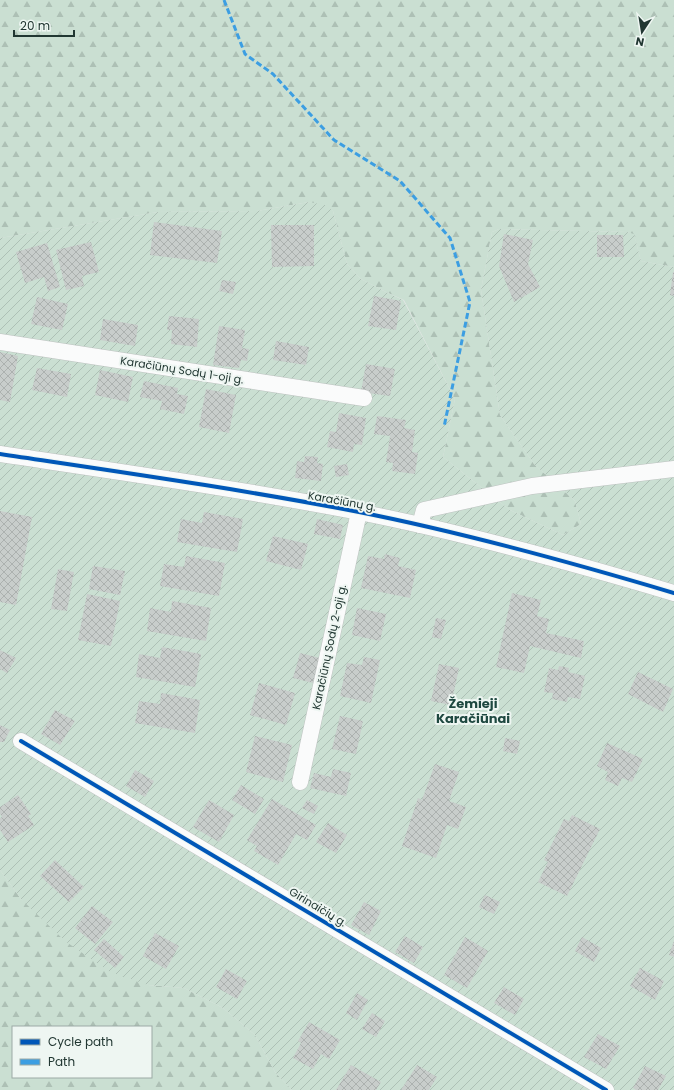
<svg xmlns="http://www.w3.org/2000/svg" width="674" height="1090" viewBox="0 0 674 1090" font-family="Poppins,sans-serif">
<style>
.forest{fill:url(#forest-firs);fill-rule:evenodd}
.garden{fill:url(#garden-furrows)}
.building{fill:url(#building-cross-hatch)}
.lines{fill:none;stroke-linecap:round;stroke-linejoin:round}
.minor-casing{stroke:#bec3c1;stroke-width:17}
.minor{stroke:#fafbfb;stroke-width:16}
.quiet{stroke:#3c9ee2;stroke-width:3;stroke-dasharray:6 3;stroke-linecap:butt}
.cycleway-casing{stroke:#eef6f2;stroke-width:6}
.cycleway{stroke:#0057b8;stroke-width:4}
.labels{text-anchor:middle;stroke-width:4;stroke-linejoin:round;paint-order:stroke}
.street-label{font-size:11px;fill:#213732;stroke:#eef6f2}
.quarter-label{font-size:13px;font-weight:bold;fill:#1e4840;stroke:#eef6f2}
</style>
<defs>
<pattern id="forest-firs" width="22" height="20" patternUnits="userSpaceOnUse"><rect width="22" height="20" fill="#cadfd2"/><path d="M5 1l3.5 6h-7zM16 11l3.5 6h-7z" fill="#adc0b5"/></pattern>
<pattern id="garden-furrows" width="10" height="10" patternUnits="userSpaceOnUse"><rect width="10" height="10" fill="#cadfd2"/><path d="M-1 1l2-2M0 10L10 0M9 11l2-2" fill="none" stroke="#adc0b5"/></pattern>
<pattern id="building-cross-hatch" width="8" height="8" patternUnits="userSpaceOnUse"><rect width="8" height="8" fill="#c8cdcb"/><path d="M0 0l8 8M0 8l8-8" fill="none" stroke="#acb1af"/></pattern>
</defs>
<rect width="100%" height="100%" fill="#e1e6e4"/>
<g class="forest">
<path d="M0 0H674V267L641 261 634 235 627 232 499 229 492 232 481 290 500 415 534 464 575 501 581 524 563 535 510 510 443 457 455 399 404 300 386 292 361 279 347 264 333 211 309 202 257 211 158 212 0 238Z"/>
<path d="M0 870 21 899 148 985 184 988 223 1008 255 1035 275 1072 292 1090H0ZM13 1027H151V1077H13Z"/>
</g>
<path class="garden" d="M309 202 325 205 333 211 347 264 361 279 386 292 403 300 455 399 443 457 510 510 563 535 581 524 575 501 534 464 500 415 481 290 492 232 499 229 627 232 634 234 641 261 674 267V1090H292L275 1072 255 1035 223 1008 184 988 148 985 110 972 65 941 21 899 0 870V238L158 212 257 211Z"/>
<g class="building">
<path d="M154 222 222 231 217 263 150 255Z"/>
<path d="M271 225H314V266L272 267Z"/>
<path d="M504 234 533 240 528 264 540 287 514 302 499 266Z"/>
<path d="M597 235H623L624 257H597Z"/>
<path d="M91 242 99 272 82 276 84 286 66 290 56 250Z"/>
<path d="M47 243 60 287 48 291 44 277 25 283 16 252Z"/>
<path d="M673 272H674V296L670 295Z"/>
<path d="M222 280 236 282 233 294 219 291Z"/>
<path d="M374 296 401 301 396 330 368 326Z"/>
<path d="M37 297 68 304 62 330 31 324Z"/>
<path d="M169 316 199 319 197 347 171 344 172 330H167Z"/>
<path d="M103 319 138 325 135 346 100 340Z"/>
<path d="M219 326 245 330 242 348 249 349 247 361 241 360 239 368 213 365Z"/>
<path d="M276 341 309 347 306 365 273 360Z"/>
<path d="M0 352 18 356 10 402 0 400Z"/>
<path d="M366 364 395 369 390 396 361 392Z"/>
<path d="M37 368 71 374 67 397 32 390Z"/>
<path d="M100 370 133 377 128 402 95 395Z"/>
<path d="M144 381 178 388 177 394 188 396 184 414 160 409 162 401 140 397Z"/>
<path d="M206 389 236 395 229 433 199 427Z"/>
<path d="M339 413 366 418 362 445 354 444 353 452 327 447 330 431 336 432Z"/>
<path d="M377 416 406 420 404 428 415 430 412 452 418 453 415 474 392 471 393 463 386 462 390 436 374 434Z"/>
<path d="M305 456 318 457 317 463 323 464 321 481 295 478 297 461 304 462Z"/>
<path d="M347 464 349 475 336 477 334 466Z"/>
<path d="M0 511 32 517 16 605 0 602Z"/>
<path d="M204 512 243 519 237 552 177 542 181 519 202 523Z"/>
<path d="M317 519 343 525 340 539 314 534Z"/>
<path d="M273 536 308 544 301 570 266 561Z"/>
<path d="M385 554 400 558 398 566 416 570 410 598 361 588 368 556 384 559Z"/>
<path d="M186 556 225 563 219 596 160 586 164 564 184 567Z"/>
<path d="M93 566 125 571 120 595 89 589Z"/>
<path d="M58 569 74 572 67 611 51 609Z"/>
<path d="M512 593 541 600 537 616 549 619 546 633 584 641 581 658 530 646 524 673 496 667Z"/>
<path d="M87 594 120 601 111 646 78 640Z"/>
<path d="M172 601 211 608 206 641 147 631 150 608 171 612Z"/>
<path d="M357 608 386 614 380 641 352 635Z"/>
<path d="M436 618 446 620 441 639 432 637Z"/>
<path d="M162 647 201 654 195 687 136 677 139 654 160 658Z"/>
<path d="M0 650 16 658 7 673 0 669Z"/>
<path d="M300 653 320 658 313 683 293 678Z"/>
<path d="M364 657 380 660 371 703 340 696 347 663 362 665Z"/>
<path d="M439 664 459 668 451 705 431 701Z"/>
<path d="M559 666 569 668 568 672 585 676 580 699 568 697 567 702 552 699 553 693 544 692 549 668 558 670Z"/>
<path d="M638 672 673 689 663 712 628 694Z"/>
<path d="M259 683 295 693 286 725 250 715Z"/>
<path d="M161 693 200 700 195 733 135 723 139 701 160 704Z"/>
<path d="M55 710 75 721 60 745 41 734Z"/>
<path d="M340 716 363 721 356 754 332 749Z"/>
<path d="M0 725 10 730 4 742H0Z"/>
<path d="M255 736 292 745 283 782 246 772Z"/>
<path d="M505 738 520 741 517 754 503 751Z"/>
<path d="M607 743 643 759 632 782 622 778 618 786 605 780 608 772 597 766Z"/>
<path d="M435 764 459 772 449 801 466 807 458 829 447 825 436 858 402 846 418 798 422 800Z"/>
<path d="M333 769 351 773 346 796 310 788 314 773 331 777Z"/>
<path d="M135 770 154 781 145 797 126 786Z"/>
<path d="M241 785 264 799 255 814 232 800Z"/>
<path d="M18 795 31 814 28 816 34 825 8 842 0 830V818L2 817 0 814V807Z"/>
<path d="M272 799 316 825 307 840 296 834 278 865 254 851 257 846 247 840Z"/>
<path d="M209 800 234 815 219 842 193 827Z"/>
<path d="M307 800 318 806 314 814 302 808Z"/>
<path d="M572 815 600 829 567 896 538 882 548 862 544 860 564 819 569 821Z"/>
<path d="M328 823 347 835 336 853 316 842Z"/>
<path d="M55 860 84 887 69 902 40 876Z"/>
<path d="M485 895 500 902 494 914 479 907Z"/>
<path d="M364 902 381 911 369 935 351 925Z"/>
<path d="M92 906 113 922 95 944 75 928Z"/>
<path d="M155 933 179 946 166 969 143 956Z"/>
<path d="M405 936 423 947 414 963 395 952Z"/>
<path d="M465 937 488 951 467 988 444 975Z"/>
<path d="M582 937 601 948 594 962 575 951Z"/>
<path d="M104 939 124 957 115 968 94 950Z"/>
<path d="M674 941V957L669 955Z"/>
<path d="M640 968 664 981 655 1000 630 986Z"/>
<path d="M226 969 247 981 237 999 216 987Z"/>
<path d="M504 987 524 999 515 1015 494 1003Z"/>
<path d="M357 993 368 1000 357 1020 346 1013Z"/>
<path d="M372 1013 385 1021 376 1037 362 1029Z"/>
<path d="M309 1022 340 1040 329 1059 321 1054 313 1069 293 1058 301 1043 298 1041Z"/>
<path d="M598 1034 620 1046 606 1069 584 1057Z"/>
<path d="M351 1065 381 1082 376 1090H336Z"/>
<path d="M417 1065 437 1077 429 1090H401Z"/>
<path d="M645 1066 666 1076 658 1090H636L633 1088Z"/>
</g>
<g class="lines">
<g class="minor-casing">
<g id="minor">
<path d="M0 342 364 398"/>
<path d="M0 454C120 472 240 489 359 512 465 533 570 562 674 593"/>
<path d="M420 525 424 510 532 486 674 469"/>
<path d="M21 741 606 1090"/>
<path d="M300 782 359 512"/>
</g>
</g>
<use href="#minor" class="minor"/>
<path class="quiet" d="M224 0 245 54 273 74 334 140 400 181 450 238 470 302 444 427"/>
<g class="cycleway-casing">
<g id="cycleway">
<path d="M0 454C120 472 240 489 359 512 465 533 570 562 674 593"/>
<path d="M21 741 606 1090"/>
</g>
</g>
<use href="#cycleway" class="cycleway"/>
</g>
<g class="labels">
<g class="street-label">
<text transform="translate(182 370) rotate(9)" y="4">Karačiūnų Sodų 1-oji g.</text>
<text transform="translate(342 501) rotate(10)" y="4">Karačiūnų g.</text>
<text transform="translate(329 647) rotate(-78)" y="4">Karačiūnų Sodų 2-oji g.</text>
<text transform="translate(318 907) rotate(31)" y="4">Girinaičių g.</text>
</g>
<g class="quarter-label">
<text x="473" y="708">Žemieji<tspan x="473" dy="15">Karačiūnai</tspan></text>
</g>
</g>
<rect x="12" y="1026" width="140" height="52" fill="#eef6f2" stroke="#9caaa5"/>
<rect x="20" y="1039" width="20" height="6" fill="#0057b8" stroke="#9caaa5"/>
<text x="48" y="1046" font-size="12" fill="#213732">Cycle path</text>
<rect x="20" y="1059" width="20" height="6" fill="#3c9ee2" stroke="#9caaa5"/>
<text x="48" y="1066" font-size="12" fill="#213732">Path</text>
<g transform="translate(642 32) rotate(192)" stroke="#eef6f2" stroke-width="3" paint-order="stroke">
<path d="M0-3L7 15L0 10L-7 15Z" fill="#213732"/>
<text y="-6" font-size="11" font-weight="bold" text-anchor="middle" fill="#213732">N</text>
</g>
<path d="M14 30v6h60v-6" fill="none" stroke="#213732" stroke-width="2"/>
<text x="20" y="30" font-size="12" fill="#213732" stroke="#eef6f2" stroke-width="3" paint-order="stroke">20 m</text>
</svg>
